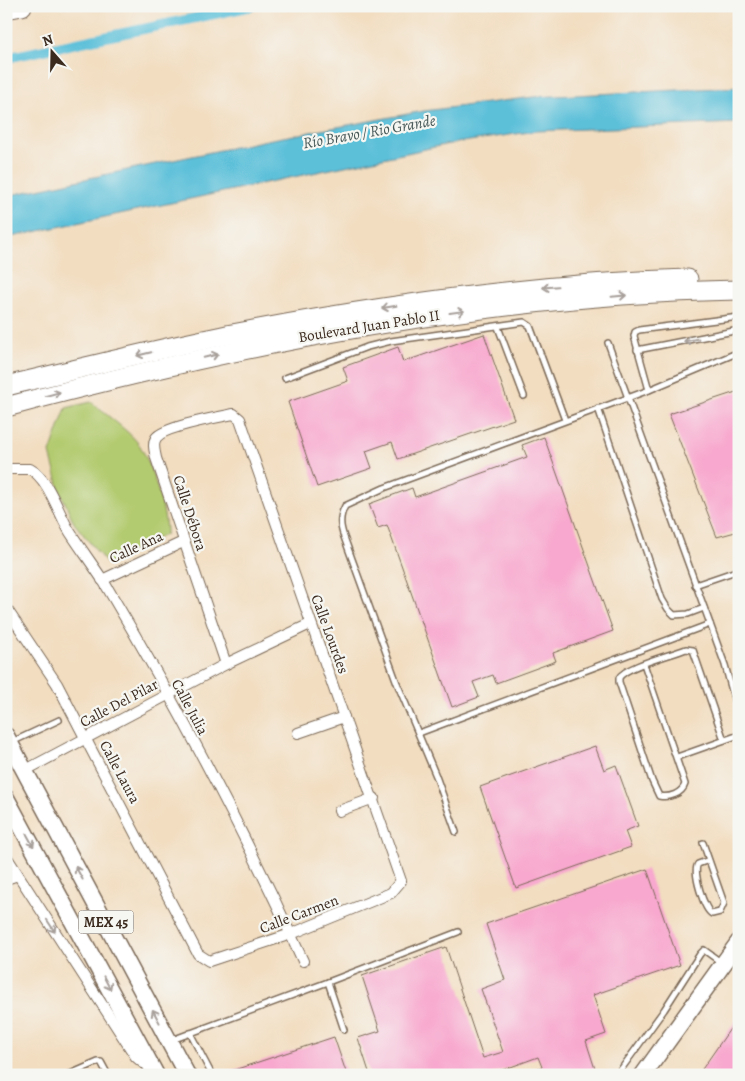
<svg xmlns="http://www.w3.org/2000/svg" width="745" height="1081" viewBox="0 0 745 1081" font-family="Alegreya,serif">
<style>
.green{fill:#b3cb70;stroke:#777a47}
.water{fill:#5bc0d9;stroke:#4b757c}
.lines{fill:none;stroke-linecap:round;stroke-linejoin:round}
.canal{stroke:#5bc0d9;stroke-width:10}
.building{fill:#f8a8ce}
.lane-casing{stroke:#7b6957;stroke-width:8}
.street-casing{stroke:#7b6957;stroke-width:12}
.primary-casing{stroke:#7b6957;stroke-width:19}
.highway-casing{stroke:#7b6957;stroke-width:21}
.lane{stroke:#fff;stroke-width:5}
.street{stroke:#fff;stroke-width:10}
.primary{stroke:#fff;stroke-width:16}
.highway{stroke:#fff;stroke-width:19}
.oneway{stroke:#a79f9a}
.labels{text-anchor:middle;stroke-width:4.5;stroke-linejoin:round;paint-order:stroke}
.shield{fill:#f6f6f2;stroke:#73675e;stroke-width:1}
.shield-label{font-size:14px;font-weight:bold;fill:#3b2a1e}
.street-label{font-size:15px;fill:#3b2a1e;stroke:#f6f6f2}
.water-label{font-size:16px;font-style:italic;fill:#455756;stroke:#f6f6f2}
</style>
<rect width="100%" height="100%" fill="#f6f6f2"/>
<filter id="ink" filterUnits="userSpaceOnUse"><feTurbulence type="fractalNoise" baseFrequency=".02" numOctaves="2"/><feDisplacementMap in="SourceGraphic" scale="10" xChannelSelector="R" yChannelSelector="G"/><feConvolveMatrix kernelMatrix="1 2 1 2 8 2 1 2 1" color-interpolation-filters="sRGB"/></filter>
<filter id="wash" filterUnits="userSpaceOnUse"><feTurbulence type="fractalNoise" baseFrequency=".0096" numOctaves="4" result="noise"/><feDisplacementMap in="SourceGraphic" scale="20" xChannelSelector="R" yChannelSelector="G"/><feGaussianBlur stdDeviation="1.12" result="paint"/><feColorMatrix in="noise" values="0 0 0 0 0 0 0 0 0 0 0 0 0 0 0 0 0 1.4 0 .05"/><feComposite in="paint" operator="in"/></filter>
<g filter="url(#wash)">
<rect width="100%" height="100%" fill="#f2ddc0"/>
<path class="green" d="M91 402C104 413 132 433 140 446 151 463 167 514 166 534L107 564 74 523 60 491 50 453 66 408Z"/>
<path class="water" d="M739 87V123L536 131 449 144 6 238V196L267 140 424 111 534 97Z"/>
<g class="lines">
<path class="canal" d="M6 58 252 6"/>
</g>
<g id="blocks">
<g class="building">
<path d="M484 334 514 419 398 459 392 442 366 451 372 468 317 487 288 402 348 381 343 367 398 347 403 362Z"/>
<path d="M739 391V531L717 537 669 414Z"/>
<path d="M544 437 613 631 553 653 556 661 496 683 493 675 473 682 479 697 452 707 387 525 378 528 369 504 412 488 415 497 527 457 522 445Z"/>
<path d="M595 746 604 770 616 765 638 826 625 831 631 847 516 888 480 787Z"/>
<path d="M647 869 680 965 593 995 606 1034 586 1041 597 1075H521L542 1067 538 1057 489 1075H370L358 1038 380 1031 362 976 446 947 483 1058 503 1052 481 989 505 980 486 924Z"/>
<path d="M739 1016V1075H698Z"/>
<path d="M334 1037 347 1075H229L228 1072Z"/>
</g>
</g>
</g>
<g filter="url(#ink)">
<use href="#blocks" fill-opacity="0" stroke="#7b6957" stroke-width="1"/>
<g class="lines">
<g class="lane-casing">
<g id="lane">
<path d="M739 317 639 330 635 332 634 336 649 390 739 352"/>
<path d="M498 327 524 396"/>
<path d="M608 343 725 665 739 717"/>
<path d="M637 350 739 330"/>
<path d="M285 378 367 347 391 341 524 322 530 326 565 420"/>
<path d="M598 408 662 599 668 609 674 615 688 614 704 608"/>
<path d="M695 585 739 570"/>
<path d="M739 611V619"/>
<path d="M644 664 685 784C682 794 669 798 659 796L652 781 619 682V678C625 666 672 655 686 649L693 650 724 740"/>
<path d="M419 733 710 624"/>
<path d="M12 742 59 720"/>
<path d="M677 757 739 735"/>
<path d="M456 832 436 776 397 683 344 537C340 526 339 517 345 506L384 488 649 390"/>
<path d="M703 843 724 903 720 912 712 914C704 910 692 871 698 864L709 860"/>
<path d="M328 982 458 932"/>
<path d="M190 1033 212 1075"/>
<path d="M172 1040 328 982 344 1030"/>
<path d="M68 1075 98 1062H101L108 1075"/>
<path d="M617 1075 664 1010 700 954 704 950 722 963"/>
</g>
</g>
<g class="street-casing">
<g id="street">
<path d="M6 469H30C49 479 58 513 70 532 81 549 93 565 104 582 176 703 245 833 303 961"/>
<path d="M102 580 183 542"/>
<path d="M6 608 57 684 198 954 209 961 291 934 391 893 401 881 240 419 234 414C219 417 163 427 156 438 152 444 155 452 156 458L226 664"/>
<path d="M298 733 344 717"/>
<path d="M24 771 226 664 310 624"/>
<path d="M339 811 374 798"/>
<path d="M6 856 136 1057 143 1063 150 1065"/>
<path d="M6 879 18 875"/>
</g>
</g>
<g class="primary-casing">
<g id="primary">
<path d="M6 736 187 1075"/>
<path d="M6 798 156 1075"/>
<path d="M643 1075 739 942"/>
</g>
</g>
<g class="highway-casing">
<g id="highway">
<path d="M6 9 22 6"/>
<path d="M6 386C88 367 170 345 253 330 397 303 541 283 688 279"/>
<path d="M6 407C246 343 490 294 739 290"/>
</g>
</g>
<use href="#lane" class="lane"/>
<use href="#street" class="street"/>
<use href="#primary" class="primary"/>
<use href="#highway" class="highway"/>
</g>
<defs><path id="oneway-shaft" d="M-6 0H5M1.5-3L5.5 0L1.5 3" fill="none" stroke-width="1.6" stroke-linecap="round" stroke-linejoin="round" transform="scale(1.25)"/></defs>
<g class="oneway">
<use href="#oneway-shaft" transform="translate(550 287) rotate(175)"/>
<use href="#oneway-shaft" transform="translate(619 296) rotate(-5)"/>
<use href="#oneway-shaft" transform="translate(389 307) rotate(171)"/>
<use href="#oneway-shaft" transform="translate(457 312) rotate(-8)"/>
<use href="#oneway-shaft" transform="translate(691 340) rotate(169)"/>
<use href="#oneway-shaft" transform="translate(144 354) rotate(167)"/>
<use href="#oneway-shaft" transform="translate(211 356) rotate(-13)"/>
<use href="#oneway-shaft" transform="translate(53 394) rotate(-15)"/>
<use href="#oneway-shaft" transform="translate(30 840) rotate(61)"/>
<use href="#oneway-shaft" transform="translate(79 873) rotate(-119)"/>
<use href="#oneway-shaft" transform="translate(51 926) rotate(57)"/>
<use href="#oneway-shaft" transform="translate(107 983) rotate(62)"/>
<use href="#oneway-shaft" transform="translate(156 1016) rotate(-118)"/>
</g>
</g>
<g class="labels">
<rect class="shield" x="78.5" y="910.5" width="55" height="23" rx="4"/>
<g class="shield-label">
<text x="106" y="927">MEX 45</text>
</g>
<g class="street-label">
<text transform="translate(369 326) rotate(-9)" y="5">Boulevard Juan Pablo II</text>
<text transform="translate(190 513) rotate(72)" y="5">Calle Débora</text>
<text transform="translate(136 547) rotate(-25)" y="5">Calle Ana</text>
<text transform="translate(330 634) rotate(70)" y="5">Calle Lourdes</text>
<text transform="translate(119 703) rotate(-28)" y="5">Calle Del Pilar</text>
<text transform="translate(190 707) rotate(62)" y="5">Calle Julia</text>
<text transform="translate(120 772) rotate(62)" y="5">Calle Laura</text>
<text transform="translate(299 914) rotate(-21)" y="5">Calle Carmen</text>
</g>
<g class="water-label">
<text transform="translate(369 131) rotate(-10)" y="6">Río Bravo / Rio Grande</text>
</g>
</g>
<rect width="745" height="1081" fill="none" stroke="#f6f6f2" stroke-width="25"/>
<g transform="translate(52 52) rotate(340)" stroke="#f6f6f2" stroke-width="4" paint-order="stroke">
<path d="M0-4L9 19L0 12L-9 19Z" fill="#3b2a1e"/>
<text y="-8" font-size="14" font-weight="bold" text-anchor="middle" fill="#3b2a1e">N</text>
</g>
</svg>
